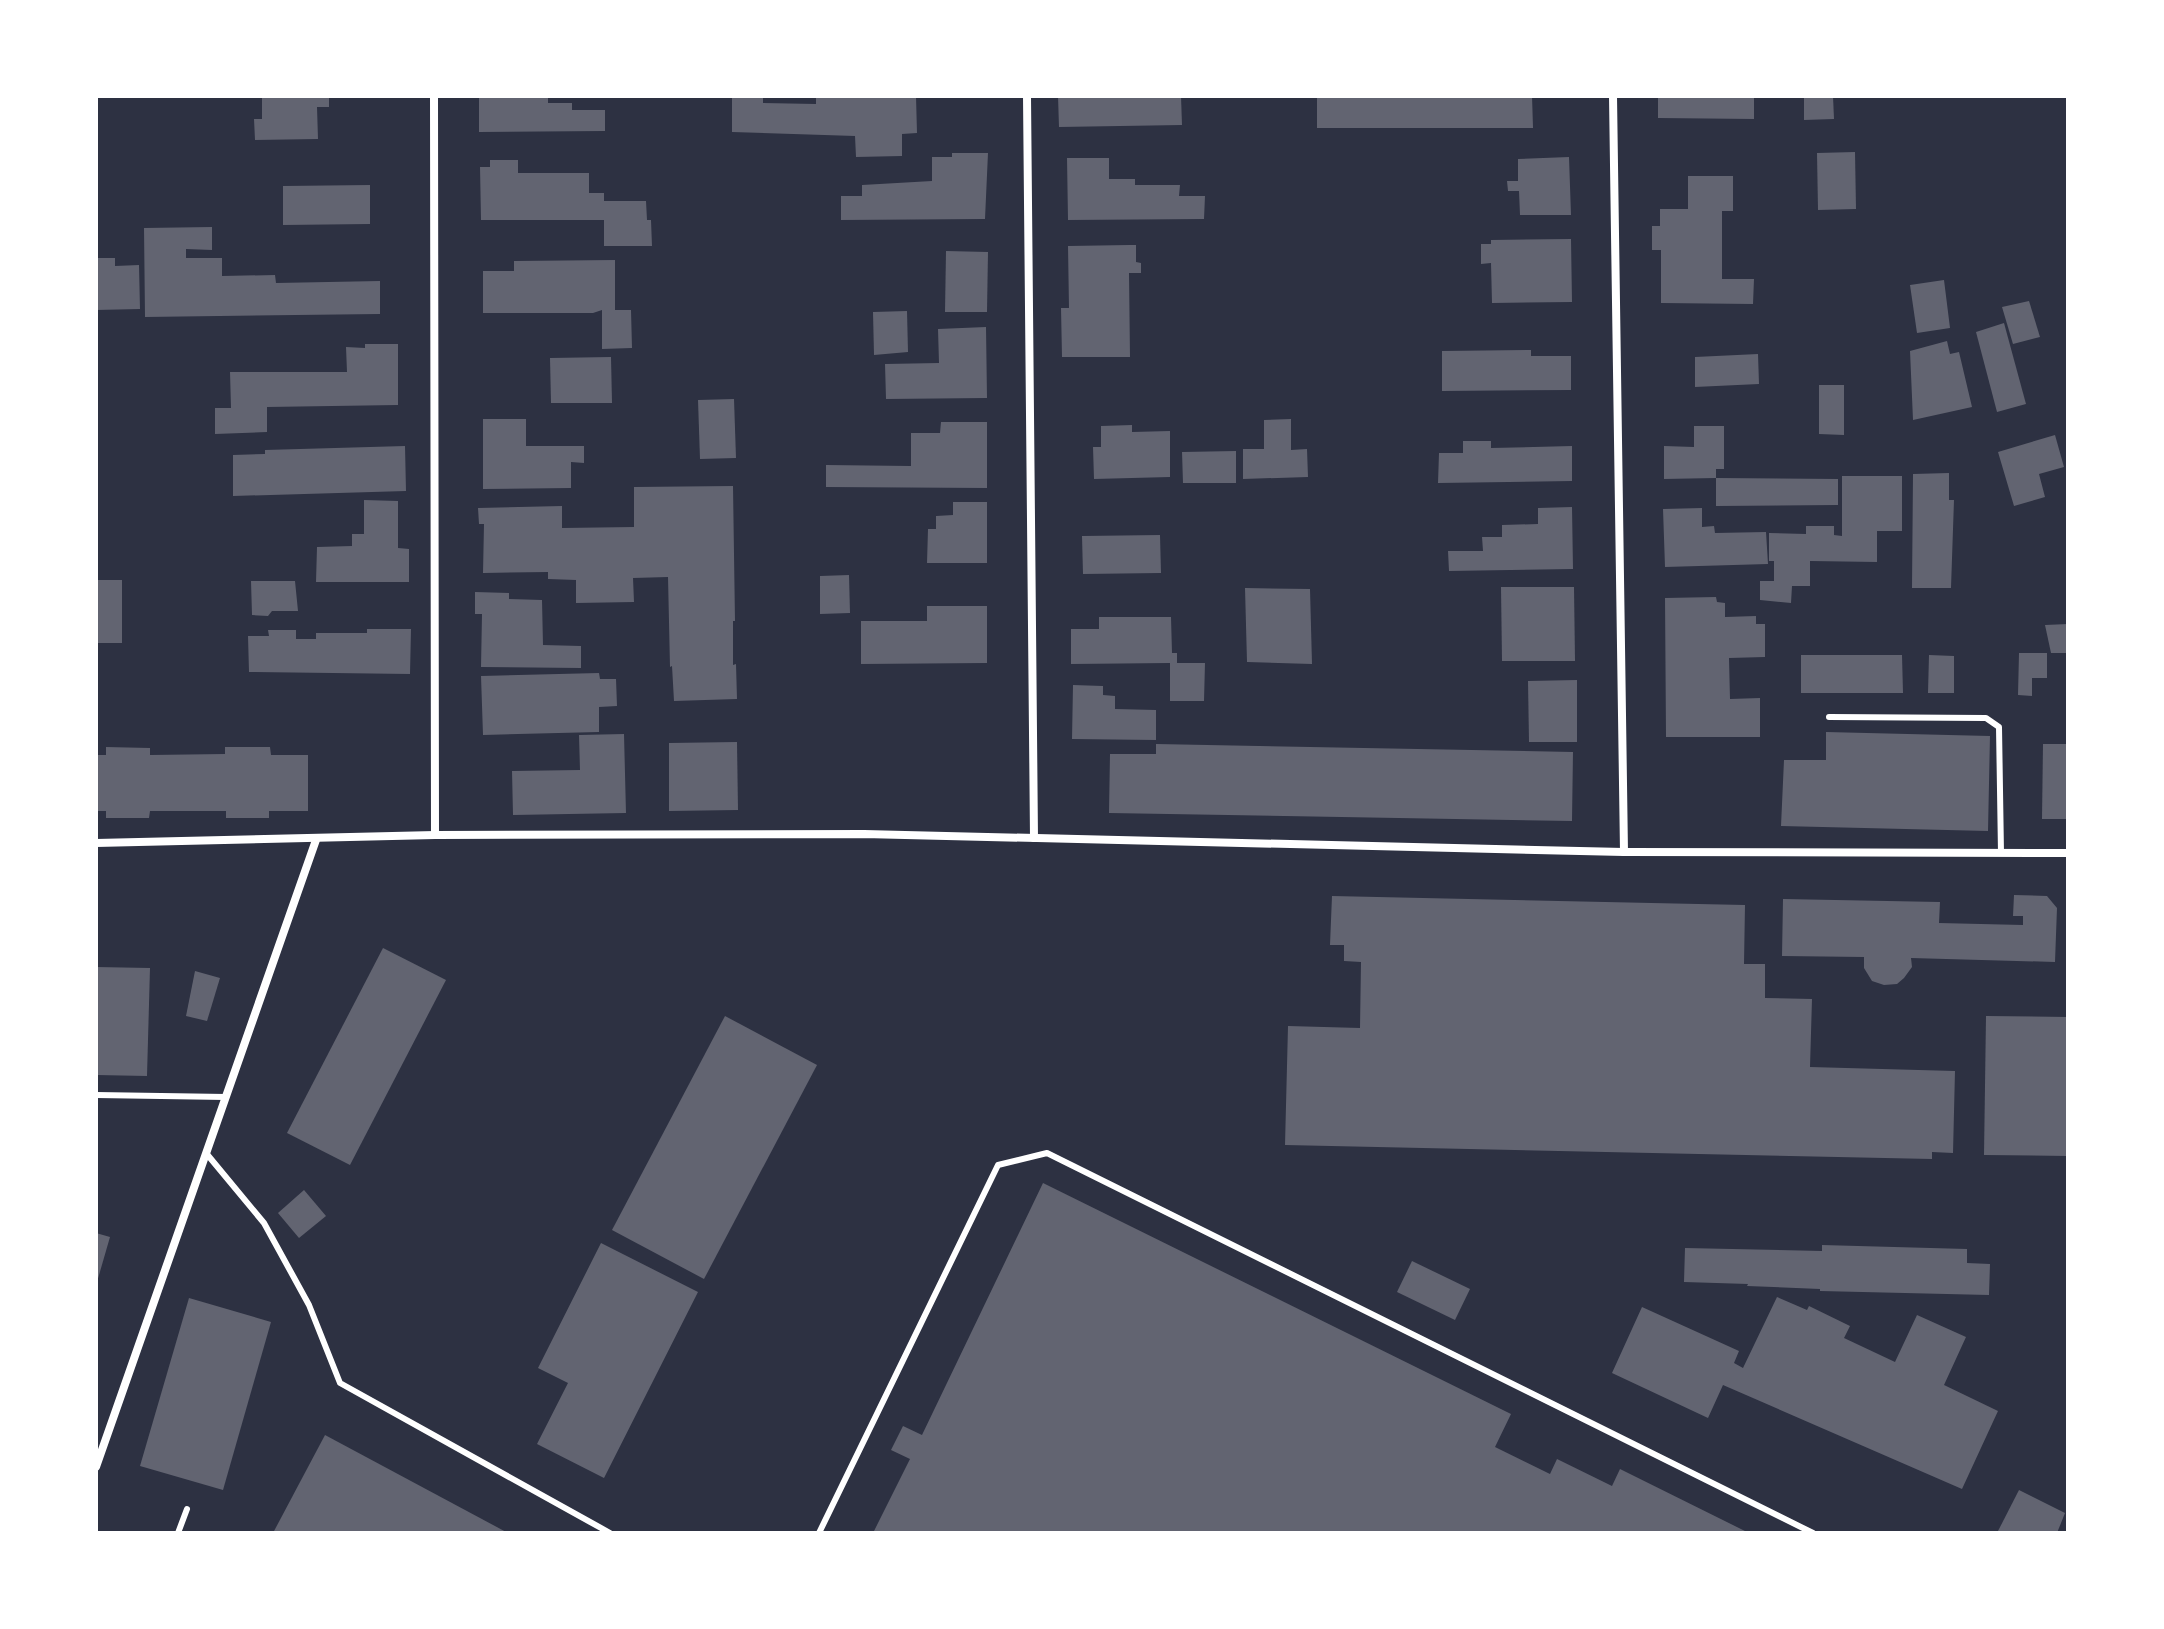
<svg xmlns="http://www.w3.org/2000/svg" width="2164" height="1629" viewBox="0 0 2164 1629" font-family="'Alegreya Sans',sans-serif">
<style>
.building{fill:#626471}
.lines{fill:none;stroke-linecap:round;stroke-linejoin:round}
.service{stroke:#fff;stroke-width:6}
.minor{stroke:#fff;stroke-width:8}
</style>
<rect width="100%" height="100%" fill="#2d3142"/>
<g class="building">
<path d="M262 96H329V107H317L318 139 255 140 254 119H262Z"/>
<path d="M732 96H763V103L816 104V96H916L917 133 902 134V156L856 157 855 136 732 132Z"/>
<path d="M1058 96H1181L1182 125 1059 127Z"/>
<path d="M1317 96H1532L1533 128H1317Z"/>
<path d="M1658 96H1754V119L1658 118Z"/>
<path d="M1804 96H1833L1834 119 1804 120Z"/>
<path d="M479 98H548V103H572V110H605V131L479 132Z"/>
<path d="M1855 152 1856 209 1818 210 1817 153Z"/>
<path d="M952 153H988L985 219 841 220V196H862V185L932 181V157H952Z"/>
<path d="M1569 157 1571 215H1520L1519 191H1508L1507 181H1518V159Z"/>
<path d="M1067 158H1109V179H1135V185H1180L1179 196H1205L1204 219 1068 220Z"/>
<path d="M490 160H518V173H589V193H604V201H646L647 220H651L652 246H604V220H481L480 167H490Z"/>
<path d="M1688 176H1733V211H1722V279H1754L1753 304 1661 303V250H1652V226H1660V209H1688Z"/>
<path d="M370 185V224L283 225V186Z"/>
<path d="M212 227V250L186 249V258H222V276L275 275 276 283 380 281V314L145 317 144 228Z"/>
<path d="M1571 239 1572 302 1492 303 1491 263 1481 264V244H1491V240Z"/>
<path d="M1129 245H1136V262L1141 263V273H1129L1130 357H1062L1061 308H1069L1068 246Z"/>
<path d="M946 251 988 252 987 312H945Z"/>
<path d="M96 258H115V266L139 265 140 309 96 310Z"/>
<path d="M615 260V310H631L632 348 602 349V310L593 313H483V271H514V261Z"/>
<path d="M1944 280 1950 328 1917 333 1910 285Z"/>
<path d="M2029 301 2040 337 2013 344 2002 307Z"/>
<path d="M907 311 908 352 874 355 873 312Z"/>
<path d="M2004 323 2026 404 1997 412 1976 332Z"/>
<path d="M986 327 987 398 886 399 885 364 939 363 938 329Z"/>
<path d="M1947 341 1950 354 1959 352 1972 407 1913 420 1910 351Z"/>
<path d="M365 344H398V405L267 407V432L215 434V408H231L230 372H347L346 347 365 348Z"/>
<path d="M1531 350V356H1571V390L1442 391V351Z"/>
<path d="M1758 354 1759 384 1695 387V357Z"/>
<path d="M611 357 612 403H551L550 358Z"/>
<path d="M1819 385H1844V435L1819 434Z"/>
<path d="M734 399 736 458 700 459 698 400Z"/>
<path d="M483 419H526V446H584V463L571 462V488L483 489Z"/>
<path d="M1291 419V450L1307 449 1308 477 1243 479V449H1264V420Z"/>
<path d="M941 422H987V488L826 487V465L911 466V433H940Z"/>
<path d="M1132 425V432L1170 431V477L1094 479 1093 447H1101V426Z"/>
<path d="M1694 426H1724V469H1716V478L1664 479V446L1694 447Z"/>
<path d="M2055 435 2064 467 2039 474 2045 497 2014 506 1998 452Z"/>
<path d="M1463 441H1491V448L1572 446V481L1438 483 1439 453H1463Z"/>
<path d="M405 446 406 491 233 496V455L265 454V450Z"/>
<path d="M1236 451V483H1183L1182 452Z"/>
<path d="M1949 473V500H1954L1951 588H1912L1913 474Z"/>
<path d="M1842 476H1902V531H1877V562L1810 561V586H1792L1791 603 1760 600V581H1774V561H1769V533L1806 534V526H1834V535L1842 536Z"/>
<path d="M1716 478 1838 479V505L1716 506Z"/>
<path d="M733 486 735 621H733V665L736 664 737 699 674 701 672 666 670 667 668 577 633 578 634 602 576 603V580L548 579V572L483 573 484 524H479L478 508 562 506V528L634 527V487Z"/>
<path d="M364 500 398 501V548L409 549V582H316L317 547 352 546V534H364Z"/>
<path d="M953 502H987V563H927L928 529H936V516L953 515Z"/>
<path d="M1572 507 1573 569 1449 571 1448 551H1483L1482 537H1502V525L1538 524V508Z"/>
<path d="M1702 508V527L1714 526 1715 533 1766 532 1768 564 1665 567 1663 509Z"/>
<path d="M1160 535 1161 573 1083 574 1082 536Z"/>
<path d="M849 575 850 613 820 614V576Z"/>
<rect x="96" y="580" width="26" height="63"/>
<path d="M251 581H295L298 611H272L268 616 252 615Z"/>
<path d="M1501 587H1574L1575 661H1502Z"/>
<path d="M1245 588 1310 589 1312 664 1247 662Z"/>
<path d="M475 592 509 593V599L542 600 543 645 581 646V668L481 667 482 614H475Z"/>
<path d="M1716 597 1717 602 1725 603V617L1756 616V624H1765V657L1729 658 1730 699 1760 698V737H1666L1665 598Z"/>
<path d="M927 606H987V663L861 664V621H927Z"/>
<path d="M1099 617H1171L1172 653H1177V663H1205L1204 701H1170V663L1071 664V629H1099Z"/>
<path d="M2068 624V653H2051L2045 625Z"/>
<path d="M367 629H411L410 674 249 672 248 636H269L268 630H296V639H316V633H367Z"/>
<path d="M2019 653H2047V678H2032V696L2018 695Z"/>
<path d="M1801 655H1902L1903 693H1801Z"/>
<path d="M1929 655 1954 656V693H1928Z"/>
<path d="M599 673 600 679H616L617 706 599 707V732L483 735 481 676Z"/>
<path d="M1577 680V742H1529L1528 681Z"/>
<path d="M1073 685 1103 686V695L1115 696V709L1156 710V740L1072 739Z"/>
<path d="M1826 732 1990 736 1988 831 1781 826 1784 760H1826Z"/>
<path d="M624 734 626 813 513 815 512 771 580 770 579 735Z"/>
<path d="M737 742 738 810 669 811V743Z"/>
<path d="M1156 744 1573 752 1572 821 1109 813 1110 754H1156Z"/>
<path d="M2043 744H2068V819H2042Z"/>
<path d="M106 747 150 748V755L225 754V747H270L271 755H308V811H269V818H226V811H150L149 818H106V811H96V755H106Z"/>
<path d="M2014 895 2047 896 2057 908 2055 962 1911 958 1912 967 1904 978 1897 984 1884 985 1872 981 1864 968V957L1782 956 1783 899 1940 902 1939 923 2023 925V916H2013Z"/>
<path d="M1332 896 1745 905 1744 964H1765V998L1812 999 1810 1067 1955 1071 1953 1153 1932 1152V1159L1285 1145 1288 1026 1360 1028 1361 962 1344 961V945H1330Z"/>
<path d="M383 948 446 980 350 1165 287 1133Z"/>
<path d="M96 967 150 968 147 1076 96 1075Z"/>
<path d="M195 971 220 978 207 1021 186 1016Z"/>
<path d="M725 1016 817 1065 704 1279 612 1230Z"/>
<path d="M1986 1016 2068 1017V1156L1984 1155Z"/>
<path d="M1043 1183 1511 1414 1495 1447 1550 1474 1557 1459 1612 1486 1620 1469 1749 1533H873L910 1459 891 1450 903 1426 922 1435Z"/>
<path d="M304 1190 326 1216 299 1238 278 1213Z"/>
<path d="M96 1233 110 1237 97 1282H96Z"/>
<path d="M601 1243 698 1292 604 1478 537 1444 568 1383 538 1368Z"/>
<path d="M1822 1245 1967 1249V1263L1990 1264 1989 1295 1820 1291V1289L1747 1286 1748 1284 1684 1282 1685 1248 1822 1251Z"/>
<path d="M1412 1261 1470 1289 1455 1320 1397 1292Z"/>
<path d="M1777 1297 1807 1310 1809 1306 1850 1326 1844 1338 1895 1362 1917 1315 1966 1337 1944 1385 1998 1411 1962 1489 1723 1385 1708 1418 1612 1373 1642 1307 1739 1351 1734 1363 1743 1368Z"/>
<path d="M189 1298 271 1322 223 1490 140 1466Z"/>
<path d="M325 1435 508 1533H273Z"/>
<path d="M2019 1490 2065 1513 2057 1533H1997Z"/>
</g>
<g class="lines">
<g class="service">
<path d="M1829 717 1986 718 1999 727 2001 853"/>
<path d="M96 1095 226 1097"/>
<path d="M206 1153 264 1223 309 1305 340 1383 610 1533"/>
<path d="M178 1533 187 1509"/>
<path d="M819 1533 998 1165 1047 1153 1813 1533"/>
</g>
<g class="minor">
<path d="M434 96 435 835"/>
<path d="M1027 96 1034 838"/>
<path d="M1613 96 1624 852"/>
<path d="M96 843 435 835 864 834 1624 852 2068 853"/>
<path d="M96 1467 316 840"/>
</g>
</g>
<rect width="2164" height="1629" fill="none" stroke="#ffffff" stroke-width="196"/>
</svg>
